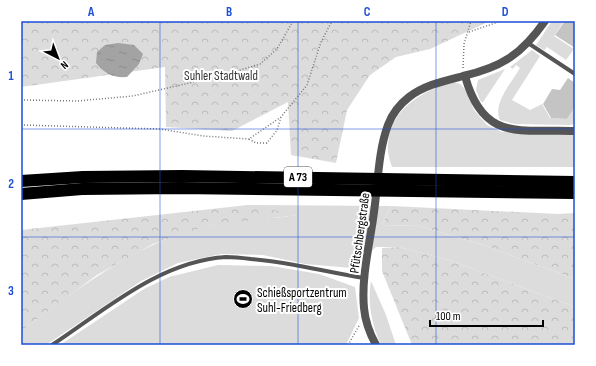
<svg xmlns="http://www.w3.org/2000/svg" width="596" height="366" viewBox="0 0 596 366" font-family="'Sofia Sans Condensed',sans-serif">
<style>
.green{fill:#dcdcdc}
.forest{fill:url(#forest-crowns)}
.water{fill:url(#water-ripples)}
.building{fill:#c4c4c4}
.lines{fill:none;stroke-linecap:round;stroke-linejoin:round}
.path{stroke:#777;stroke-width:1.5;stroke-dasharray:1 2;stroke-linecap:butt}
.service{stroke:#555;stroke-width:4}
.minor{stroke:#555;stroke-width:8}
.motorway{stroke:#000;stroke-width:12}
.grid{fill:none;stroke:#1d4ed8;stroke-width:1;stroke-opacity:0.55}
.labels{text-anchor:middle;stroke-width:4;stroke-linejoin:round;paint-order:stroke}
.shield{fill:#fff;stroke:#4c4c4c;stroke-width:1}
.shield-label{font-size:12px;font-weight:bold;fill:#000}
.park-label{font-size:13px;fill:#333;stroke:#fff}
.street-label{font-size:13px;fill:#000;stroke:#fff}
.poi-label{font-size:13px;fill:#000;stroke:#fff;text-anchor:start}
.neatline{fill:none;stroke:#1d4ed8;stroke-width:1.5}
.grid-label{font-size:13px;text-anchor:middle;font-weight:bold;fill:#1d4ed8}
</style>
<defs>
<pattern id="forest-crowns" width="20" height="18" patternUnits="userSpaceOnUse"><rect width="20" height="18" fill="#dcdcdc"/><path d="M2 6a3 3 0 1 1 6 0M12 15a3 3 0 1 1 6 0" fill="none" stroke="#bbb"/></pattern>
<pattern id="water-ripples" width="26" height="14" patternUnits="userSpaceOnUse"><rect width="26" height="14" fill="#a3a3a3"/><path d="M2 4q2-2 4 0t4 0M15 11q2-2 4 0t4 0" fill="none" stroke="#8b8b8b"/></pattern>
</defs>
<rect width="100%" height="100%" fill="#fff"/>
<g class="green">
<path d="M552 21H564L554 36 574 49 566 60 547 47 544 50 536 45Z"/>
<path d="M532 50 540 56 512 100 530 110 542 104 550 118 567 119 573 110 575 112V124L569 125 515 124 500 120C492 104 512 82 520 68L516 65 513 69 510 67Z"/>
<path d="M505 69 483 102H481L476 90 478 80Z"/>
<path d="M453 82 460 84 465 89 474 110 487 125 502 132 575 135V167H392C390 161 387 152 388 145 390 109 422 91 453 82Z"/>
<path d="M243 205 391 206 382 225 419 226 483 245 575 279V307L449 260 399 247H376L352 268 305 264 263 255 221 254 178 263 141 281 46 345H21V331C79 288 137 242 210 225 238 218 269 220 297 215Z"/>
<path d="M218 265 271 266 319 274 355 287 359 318 346 345H60L144 289 169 277Z"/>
<path d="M371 281 386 315 396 345H381C372 325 367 303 371 281Z"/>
</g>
<g class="forest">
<path d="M21 21H490L430 49 396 57 370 75 347 110 336 163 291 155 288 102 232 131 166 127 165 67 21 87Z"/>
<path d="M248 205 299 215 210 225 153 244 97 275 21 331V230Z"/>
<path d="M391 206 558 214 575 213V279L483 245 419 226 382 225Z"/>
<path d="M399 247 449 260 575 307V345H412L382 271V248Z"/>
</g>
<path class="water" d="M118 43 134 45 143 54 139 64 127 77C113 78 105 74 96 63L97 52 105 45Z"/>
<g class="building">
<path d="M565 21H575V48L555 35Z"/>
<path d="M568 78 575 83V107L567 119 551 118 543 104 552 89 560 90Z"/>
</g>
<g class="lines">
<g class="path">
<path d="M469 32 501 21"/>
<path d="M463 68 464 44 471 21"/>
<path d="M21 100 77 101 133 96 224 75 260 64 277 49 293 21"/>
<path d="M281 117 277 130 267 143H256L249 139 281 117 307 85 321 42 332 21"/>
<path d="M21 125 160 129 203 136 249 139"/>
<path d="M348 345 360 324"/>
</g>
<g class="service">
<path d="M528 43 575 74"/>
<path d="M52 345C105 310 160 261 226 257 234 257 243 258 251 259 289 262 326 272 364 278"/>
</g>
<g class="minor">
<path d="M465 76C483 142 519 129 575 131"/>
<path d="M376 345C370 334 365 320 364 308 361 277 370 243 374 212 378 184 378 152 388 125 392 114 400 104 409 97 425 85 444 81 463 76 502 67 522 54 545 21"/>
</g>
<g class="motorway">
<path d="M21 181 83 177 182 176 575 182"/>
<path d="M21 194 82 189 180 188 575 193"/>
</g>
</g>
<path class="grid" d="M160 21V345M298 21V345M436 21V345M21 129H575M21 237H575"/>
<defs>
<g id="stadium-disc" transform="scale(1)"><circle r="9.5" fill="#000" stroke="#fff"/><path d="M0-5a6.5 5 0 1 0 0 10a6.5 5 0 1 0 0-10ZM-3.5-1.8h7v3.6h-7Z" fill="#fff"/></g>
</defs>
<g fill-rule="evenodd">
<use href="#stadium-disc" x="243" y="299"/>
</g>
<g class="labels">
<rect class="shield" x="284" y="167" width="28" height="20" rx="3"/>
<g class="shield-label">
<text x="298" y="181">A 73</text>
</g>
<g class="park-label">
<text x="221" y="80">Suhler Stadtwald</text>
</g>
<g class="street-label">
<text transform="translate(359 233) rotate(-82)" y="5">Pfütschbergstraße</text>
</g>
<g class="poi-label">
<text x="257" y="297">Schießsportzentrum<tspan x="257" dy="15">Suhl-Friedberg</tspan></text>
</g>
</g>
<rect width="596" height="366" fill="none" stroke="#ffffff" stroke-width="44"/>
<g transform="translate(58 58) rotate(138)" stroke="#ffffff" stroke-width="3" paint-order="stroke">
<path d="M0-3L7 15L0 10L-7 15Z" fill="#000000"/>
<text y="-6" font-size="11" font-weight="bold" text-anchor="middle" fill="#000000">N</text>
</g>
<path d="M430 320v6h113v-6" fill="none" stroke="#000000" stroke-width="2"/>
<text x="436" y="320" font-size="12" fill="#000000" stroke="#ffffff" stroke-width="3" paint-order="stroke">100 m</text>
<rect x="22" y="22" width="552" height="322" class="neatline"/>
<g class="grid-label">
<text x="91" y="16">A</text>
<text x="229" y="16">B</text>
<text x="367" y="16">C</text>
<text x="505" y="16">D</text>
<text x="11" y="80">1</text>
<text x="11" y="188">2</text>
<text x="11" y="295">3</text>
</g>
</svg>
